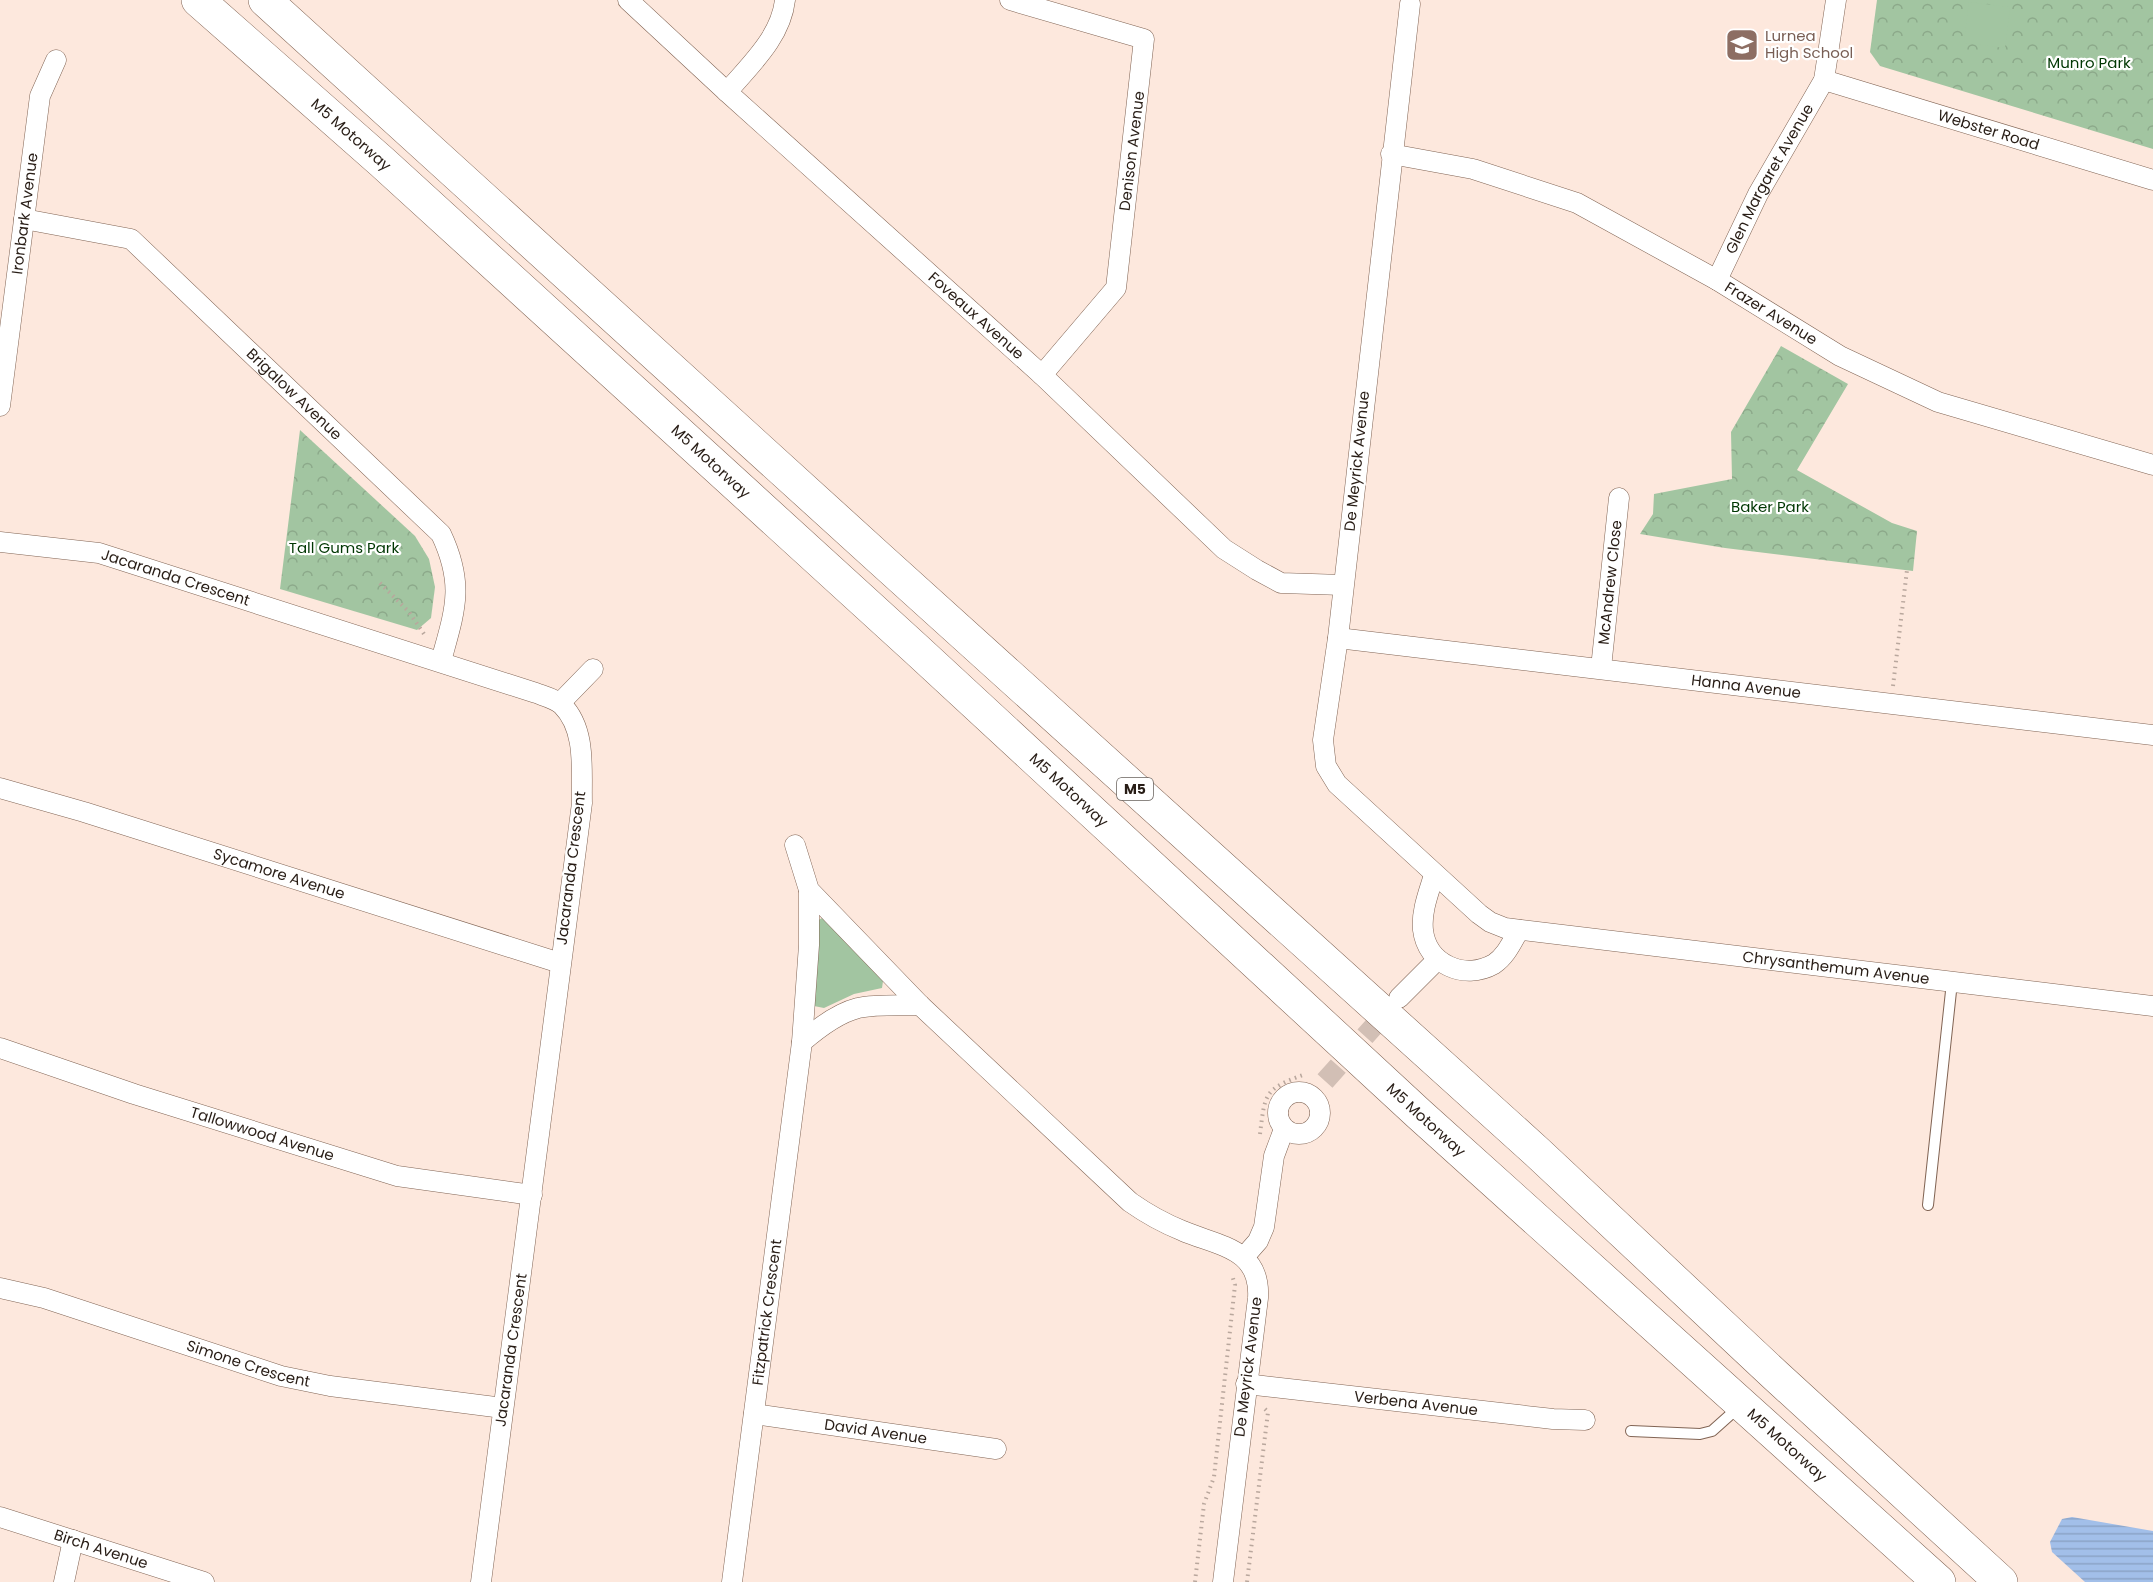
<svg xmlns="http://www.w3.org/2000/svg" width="2153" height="1582" viewBox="0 0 2153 1582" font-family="Poppins,sans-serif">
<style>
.park{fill:url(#park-crowns)}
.garden{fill:#a2c5a1}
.water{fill:url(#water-rules)}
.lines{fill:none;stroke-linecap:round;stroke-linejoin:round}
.street-tunnel{stroke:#d2bfb5;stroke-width:20;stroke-dasharray:20 10;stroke-linecap:butt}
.lane-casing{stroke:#816454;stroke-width:12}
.street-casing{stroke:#816454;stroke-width:21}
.highway-casing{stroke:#816454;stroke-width:34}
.path{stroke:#b9a79d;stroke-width:4;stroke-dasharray:1.5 4.5;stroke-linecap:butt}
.lane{stroke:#fff;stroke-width:10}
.street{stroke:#fff;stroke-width:20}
.highway{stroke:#fff;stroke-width:33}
.labels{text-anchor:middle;stroke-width:4.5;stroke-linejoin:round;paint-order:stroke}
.shield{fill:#fff;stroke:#68615c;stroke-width:1.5}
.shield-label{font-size:14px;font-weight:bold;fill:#281d16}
.education-label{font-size:15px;fill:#785e54;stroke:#fff;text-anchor:start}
.park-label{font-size:15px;fill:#003703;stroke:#fff}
.street-label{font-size:15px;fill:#281d16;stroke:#fff}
</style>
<defs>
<pattern id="park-crowns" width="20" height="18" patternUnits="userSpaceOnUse" patternTransform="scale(1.5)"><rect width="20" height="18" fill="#a2c5a1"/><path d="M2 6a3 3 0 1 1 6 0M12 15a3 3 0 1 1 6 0" fill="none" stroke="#8ca98a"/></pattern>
<pattern id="water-rules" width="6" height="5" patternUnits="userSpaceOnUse" patternTransform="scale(1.5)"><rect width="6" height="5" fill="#a2bfe9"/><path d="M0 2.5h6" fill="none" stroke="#8ca4c7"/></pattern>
</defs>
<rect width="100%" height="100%" fill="#fde8dd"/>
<g class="park">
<path d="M1877 0H2153V149L1880 66 1870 52Z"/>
<path d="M1781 346 1848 384 1797 470 1892 523 1917 531 1913 571 1725 548 1640 534 1653 514 1654 494 1732 479 1731 432Z"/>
<path d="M300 430 415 536 429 559 435 587 431 618 417 630 280 589Z"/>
</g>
<g class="garden">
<path d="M1969 2 2010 7 2005 48 1964 43Z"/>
<path d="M822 918H829L851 947 882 976 883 981 882 988 854 994 824 1008 814 1006 817 921Z"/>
</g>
<path class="water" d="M2072 1517 2153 1531V1582H2085L2052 1552 2050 1542 2062 1519Z"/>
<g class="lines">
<path class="street-tunnel" d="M1325 1081 1391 1007"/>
<g class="lane-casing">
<g id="lane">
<path d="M1928 1205 1952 982"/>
<path d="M1631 1431 1700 1434 1712 1431 1740 1406"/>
</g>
</g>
<g class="street-casing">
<g id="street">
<path id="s1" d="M628 0 727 92 1042 375 1224 549 1257 570 1281 583 1343 585"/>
<path d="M1010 0 1144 39 1116 288 1042 375"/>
<path id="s2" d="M1410 4 1338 638 1323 740 1326 766 1337 784 1479 914 1490 922 1505 928 2153 1006"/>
<path id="s3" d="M1824 80 2153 180"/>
<path d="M727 92C750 65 781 37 785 0"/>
<path id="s4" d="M1391 154 1473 169 1577 203 1717 280 1840 356 1938 402 2153 465"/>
<path id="s5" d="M24 219 131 239 441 534C465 585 455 610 441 661"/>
<path id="s6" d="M1717 280 1758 194 1824 80 1836 0"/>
<path id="s7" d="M0 406 40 96 56 60"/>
<path id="s8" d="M0 542 99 553 536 693C544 696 556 699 562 705 587 730 581 771 582 803L481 1582"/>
<path id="s9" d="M1338 638 2153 735"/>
<path id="s10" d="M1601 668 1619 498"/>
<path d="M560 703 593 669"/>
<path id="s11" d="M0 788 84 812 560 963"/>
<path d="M795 845 809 890 920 1005 1130 1202C1147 1214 1163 1223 1183 1231 1218 1246 1261 1248 1258 1298L1223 1582"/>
<path d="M1434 875C1429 892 1421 911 1423 930 1427 964 1464 981 1494 964 1506 956 1512 942 1519 930"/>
<path d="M1399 998 1437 960"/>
<path d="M802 1042 809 945V890"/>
<path id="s12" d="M0 1048 134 1094 397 1176 532 1195"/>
<circle cx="1299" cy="1113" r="21"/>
<path d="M1244 1257 1258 1241 1264 1227 1274 1156 1284 1129"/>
<path id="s13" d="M0 1288 44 1298 281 1376 330 1386 503 1408"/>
<path id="s14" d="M1246 1384 1553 1419 1585 1420"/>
<path id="s15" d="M754 1414 996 1449"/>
<path id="s16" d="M0 1517 204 1582"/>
<path d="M64 1582 73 1540"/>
<path id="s17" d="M732 1582 802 1042C817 1029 838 1013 858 1008 878 1004 900 1006 920 1005"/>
</g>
</g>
<g class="highway-casing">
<g id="highway">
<path id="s18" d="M198 0 382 162 916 649 1419 1114 1939 1582"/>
<path d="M265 0 878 557 1537 1152 1775 1375 2001 1582"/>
</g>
</g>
<g class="path">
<path d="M380 583 409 612 426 637"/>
<path d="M1893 686 1907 570"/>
<path d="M1260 1134C1265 1094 1264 1089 1303 1075"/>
<path d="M1195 1582 1204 1504 1214 1477 1235 1285 1232 1275"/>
<path d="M1247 1582 1268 1412 1263 1407"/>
</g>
<use href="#lane" class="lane"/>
<use href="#street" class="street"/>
<use href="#highway" class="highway"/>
</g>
<defs>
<g id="school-square" transform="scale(1.725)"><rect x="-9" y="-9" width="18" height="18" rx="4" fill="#8d6e63" stroke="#fff"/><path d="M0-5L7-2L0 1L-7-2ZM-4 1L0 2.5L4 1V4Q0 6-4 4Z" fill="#fff"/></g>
</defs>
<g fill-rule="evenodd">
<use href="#school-square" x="1742" y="45"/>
</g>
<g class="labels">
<rect class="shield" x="1117" y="778" width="36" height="22" rx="4.5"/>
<g class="shield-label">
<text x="1135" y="794">M5</text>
</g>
<g class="education-label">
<text x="1765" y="41">Lurnea<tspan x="1765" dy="17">High School</tspan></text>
</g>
<g class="park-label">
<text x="2089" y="68">Munro Park</text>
<text x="1770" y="512">Baker Park</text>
<text x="344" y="553">Tall Gums Park</text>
</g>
<g class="street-label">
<text dy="5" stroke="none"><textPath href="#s3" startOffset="172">Webster Road</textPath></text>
<text dy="5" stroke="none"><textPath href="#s18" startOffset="204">M5 Motorway</textPath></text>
<text transform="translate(1132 151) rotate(-83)" y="5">Denison Avenue</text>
<text dy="5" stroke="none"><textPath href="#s6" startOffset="114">Glen Margaret Avenue</textPath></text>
<text dy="5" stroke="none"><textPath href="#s7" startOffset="194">Ironbark Avenue</textPath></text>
<text dy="5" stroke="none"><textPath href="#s4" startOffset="416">Frazer Avenue</textPath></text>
<text dy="5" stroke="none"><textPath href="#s1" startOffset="470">Foveaux Avenue</textPath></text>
<text dy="5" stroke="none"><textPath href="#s5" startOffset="334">Brigalow Avenue</textPath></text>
<text transform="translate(1357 461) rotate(-84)" y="5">De Meyrick Avenue</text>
<text dy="5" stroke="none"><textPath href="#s18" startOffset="690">M5 Motorway</textPath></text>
<text dy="5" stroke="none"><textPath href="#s8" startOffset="180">Jacaranda Crescent</textPath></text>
<text dy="5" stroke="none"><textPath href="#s10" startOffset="86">McAndrew Close</textPath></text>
<text dy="5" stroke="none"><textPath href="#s9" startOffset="411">Hanna Avenue</textPath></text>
<text dy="5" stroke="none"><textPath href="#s18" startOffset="1176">M5 Motorway</textPath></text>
<text transform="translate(571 868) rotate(-83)" y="5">Jacaranda Crescent</text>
<text dy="5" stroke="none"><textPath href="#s11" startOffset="292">Sycamore Avenue</textPath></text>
<text dy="5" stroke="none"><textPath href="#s2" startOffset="1344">Chrysanthemum Avenue</textPath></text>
<text dy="5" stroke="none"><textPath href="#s18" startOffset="1662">M5 Motorway</textPath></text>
<text dy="5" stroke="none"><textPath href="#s12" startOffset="276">Tallowwood Avenue</textPath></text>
<text dy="5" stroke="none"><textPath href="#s17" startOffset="272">Fitzpatrick Crescent</textPath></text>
<text transform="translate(511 1350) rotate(-82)" y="5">Jacaranda Crescent</text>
<text dy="5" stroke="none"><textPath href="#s13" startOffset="260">Simone Crescent</textPath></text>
<text transform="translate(1248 1367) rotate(-83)" y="5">De Meyrick Avenue</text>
<text dy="5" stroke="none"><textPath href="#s14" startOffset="171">Verbena Avenue</textPath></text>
<text dy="5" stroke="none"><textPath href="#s15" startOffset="123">David Avenue</textPath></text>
<text dy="5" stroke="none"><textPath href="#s18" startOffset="2148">M5 Motorway</textPath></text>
<text dy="5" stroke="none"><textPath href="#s16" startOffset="106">Birch Avenue</textPath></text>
</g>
</g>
</svg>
